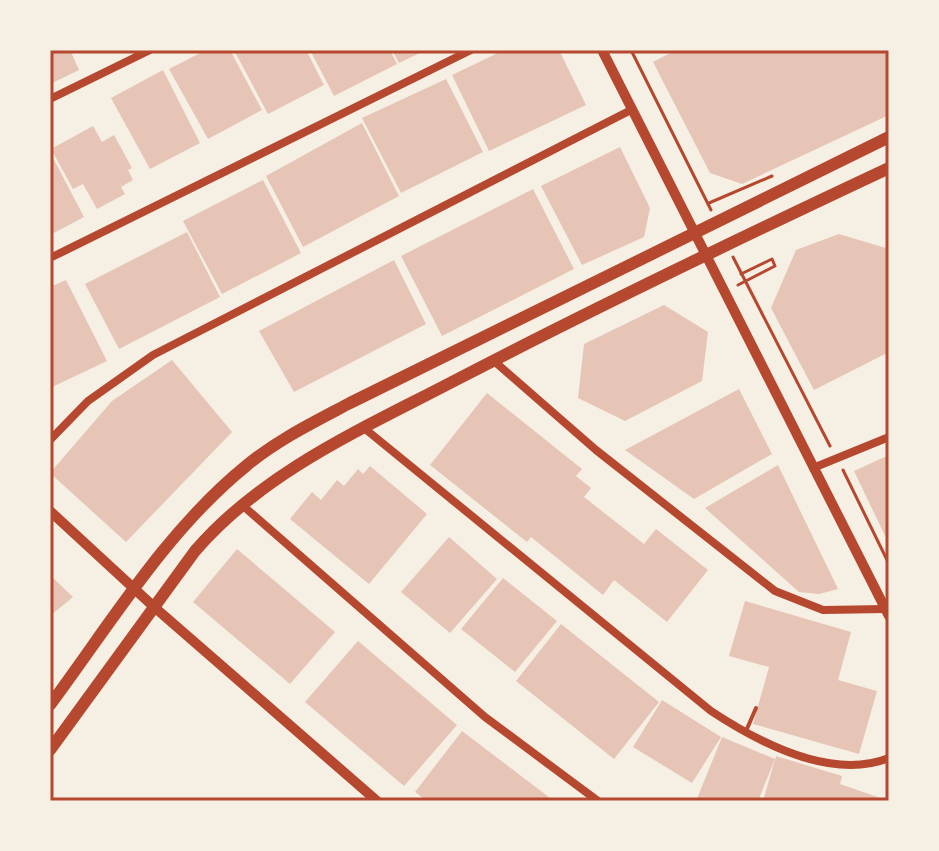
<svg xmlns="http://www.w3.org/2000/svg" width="939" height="851" viewBox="0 0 939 851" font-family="'Exo 2',sans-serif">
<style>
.building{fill:#e6c5b7}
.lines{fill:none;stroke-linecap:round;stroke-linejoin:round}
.path{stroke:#b5482f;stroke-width:3}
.service{stroke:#b5482f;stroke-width:4}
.minor{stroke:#b5482f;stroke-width:8}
.tertiary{stroke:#b5482f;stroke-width:10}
.secondary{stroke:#b5482f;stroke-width:12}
.neatline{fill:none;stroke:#b5482f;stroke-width:3}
</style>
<rect width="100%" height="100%" fill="#f6efe4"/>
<g class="building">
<path d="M50 50H70L79 70 50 84Z"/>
<path d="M206 50H230L262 110 208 139 169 69Z"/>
<path d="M234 50H306L324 85 268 114Z"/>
<path d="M310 50H390L397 64 334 96Z"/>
<path d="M392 50H426L399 63Z"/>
<path d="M504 50H559L586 105 489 151 452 75Z"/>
<path d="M676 50H889V115L742 184 710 173 653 62Z"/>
<path d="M163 70 200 143 150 169 111 98Z"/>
<path d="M446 79 483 152 401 193 362 118Z"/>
<path d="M362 123 399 196 303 247 266 176Z"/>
<path d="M93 126 102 142 114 135 132 168 128 170 133 180 121 187 125 194 97 209 83 184 73 189 51 149Z"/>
<path d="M620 147 650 208 644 237 582 265 541 186Z"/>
<path d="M50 152 84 217 50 235Z"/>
<path d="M263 180 301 253 222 294 183 221Z"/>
<path d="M533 189 574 269 442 336 401 256Z"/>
<path d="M187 232 220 297 119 349 85 284Z"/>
<path d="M839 234 889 249V352L814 390 771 308 796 250Z"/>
<path d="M394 260 426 324 294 392 259 331Z"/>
<path d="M66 280 107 361 50 388V287Z"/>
<path d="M664 305 708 332 702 381 625 421 578 398 584 344Z"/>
<path d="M172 360 232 432 126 542 50 473 112 401Z"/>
<path d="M739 389 772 454 694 499 625 450Z"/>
<path d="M487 393 582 469 576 476 591 488 584 497 644 544 656 529 708 570 667 622 614 580 603 595 531 537 527 542 430 465Z"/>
<path d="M889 455V544L854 471Z"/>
<path d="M778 465 838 589 819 594 799 592 705 508Z"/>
<path d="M370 466 427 514 369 584 290 519 312 492 321 500 337 480 344 486 358 469 363 474Z"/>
<path d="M449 537 497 579 450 633 401 592Z"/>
<path d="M237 549 335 632 290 684 193 602Z"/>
<path d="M50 575 73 597 50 616Z"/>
<path d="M503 578 557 621 515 672 461 629Z"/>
<path d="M745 601 851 632 838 680 877 691 859 754 753 724 769 667 729 656Z"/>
<path d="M561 624 659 702 614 759 516 681Z"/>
<path d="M358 641 457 725 404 786 305 702Z"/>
<path d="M662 700 721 737 692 783 633 747Z"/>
<path d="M462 731 554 801H427L415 792Z"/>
<path d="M722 737 775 759 758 801H696Z"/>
<path d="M776 756 842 776 840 784 889 801H763Z"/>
</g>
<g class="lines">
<g class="path">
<path d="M631 50 711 210"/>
<path d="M709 203 772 176"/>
<path d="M733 257 830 446"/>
<path d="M738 285 775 266 772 259 741 274"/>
<path d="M843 470 889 564"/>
</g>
<path class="service" d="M746 731 756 708"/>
<g class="minor">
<path d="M50 99 150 50"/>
<path d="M50 258 471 50"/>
<path d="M494 361 596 450 775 591 823 610 886 609"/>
<path d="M364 428 711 711C758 742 831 781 889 758"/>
<path d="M50 440 88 401 153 355 631 110"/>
<path d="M813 468 889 437"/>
<path d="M241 504 485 717 598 801"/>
</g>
<g class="tertiary">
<path d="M602 50 889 616"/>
<path d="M50 511 153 606 377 801"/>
</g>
<g class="secondary">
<path d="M50 705C111 623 166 531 246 466 277 440 314 422 350 403L889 137"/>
<path d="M50 750 195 551C263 472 362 429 452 382 596 307 742 237 889 168"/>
</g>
</g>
<rect width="939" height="851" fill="none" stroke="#f6efe4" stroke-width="104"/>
<rect x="52" y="52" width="835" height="747" class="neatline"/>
</svg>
